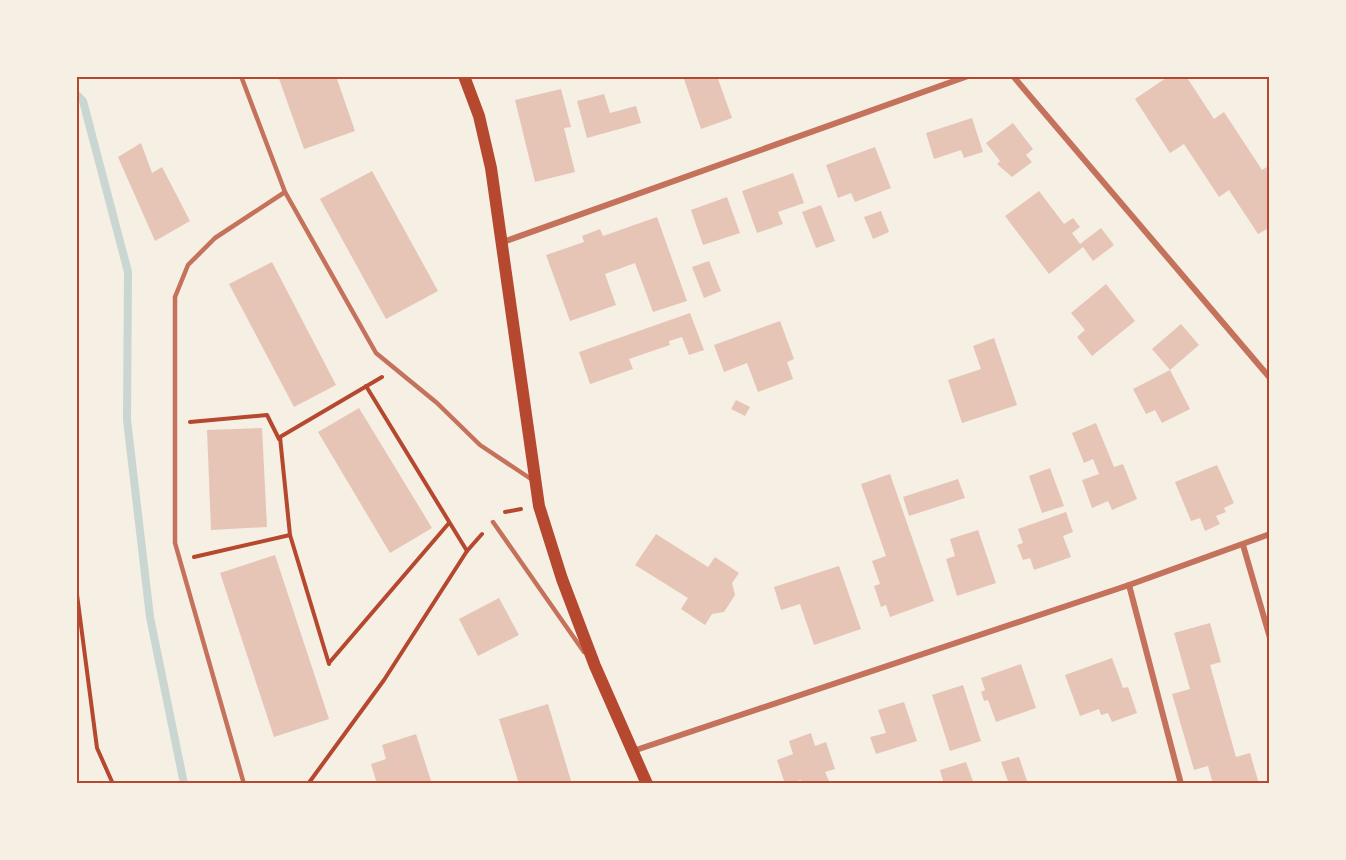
<svg xmlns="http://www.w3.org/2000/svg" width="1346" height="860" viewBox="0 0 1346 860" font-family="'Open Sans',sans-serif">
<style>
.lines{fill:none;stroke-linecap:round;stroke-linejoin:round}
.stream{stroke:#c9d6d2;stroke-width:8}
.building{fill:#e6c5b7}
.path{stroke:#b5482f;stroke-width:4}
.service{stroke:#c5725c;stroke-width:4.5}
.minor{stroke:#c5725c;stroke-width:6}
.secondary{stroke:#b5482f;stroke-width:12}
.neatline{fill:none;stroke:#b5482f;stroke-width:2}
</style>
<rect width="100%" height="100%" fill="#f6efe4"/>
<g class="lines">
<path class="stream" d="M76 94 83 101 128 272 127 420 150 617 184 784"/>
</g>
<g class="building">
<path d="M278 76H336L355 131 304 149Z"/>
<path d="M683 76H717L732 118 701 129Z"/>
<path d="M1169 76H1186L1214 119 1224 112 1262 170 1267 167 1270 170V233L1267 229 1258 234 1229 190 1219 197 1184 144 1170 153 1135 99Z"/>
<path d="M561 89 571 127 564 128 575 172 535 182 515 100Z"/>
<path d="M604 94 610 113 636 106 641 123 587 138 577 101Z"/>
<path d="M972 118 983 152 964 158 961 150 934 159 926 133Z"/>
<path d="M1013 123 1033 149 1026 155 1032 162 1012 177 997 164 1000 161 986 143Z"/>
<path d="M141 143 152 173 162 167 190 221 155 241 118 157Z"/>
<path d="M875 147 891 188 855 202 851 193 838 198 826 165Z"/>
<path d="M372 171 438 291 386 319 320 199Z"/>
<path d="M793 173 804 203 778 212 783 224 757 233 742 191Z"/>
<path d="M1039 191 1064 224 1073 218 1080 227 1072 233 1080 244 1101 228 1114 245 1093 261 1083 247 1049 274 1005 216Z"/>
<path d="M727 197 740 233 703 245 691 210Z"/>
<path d="M821 205 835 241 816 248 802 212Z"/>
<path d="M881 211 889 232 873 239 864 217Z"/>
<path d="M657 217 687 301 653 312 635 263 605 274 616 305 570 321 546 255 584 242 582 236 600 229 603 236Z"/>
<path d="M709 261 721 291 704 298 692 267Z"/>
<path d="M272 262 336 385 294 407 229 284Z"/>
<path d="M1106 284 1135 321 1092 356 1077 337 1085 330 1071 313Z"/>
<path d="M690 313 704 350 689 355 682 337 669 341 670 345 629 359 633 369 590 384 579 352Z"/>
<path d="M780 321 794 359 787 362 793 379 758 392 747 363 724 372 714 345Z"/>
<path d="M1181 324 1199 345 1170 370 1152 349Z"/>
<path d="M994 338 1017 405 962 423 948 380 981 369 973 346Z"/>
<path d="M1170 370 1190 409 1162 423 1155 410 1146 414 1133 389Z"/>
<path d="M736 400 750 407 745 416 731 409Z"/>
<path d="M359 408 432 528 390 553 318 432Z"/>
<path d="M1096 423 1114 467 1123 464 1137 499 1112 510 1108 501 1092 508 1082 480 1099 474 1093 459 1084 463 1072 433Z"/>
<path d="M262 428 267 527 211 530 207 430Z"/>
<path d="M1217 465 1234 503 1224 508 1226 512 1216 516 1220 524 1205 531 1200 518 1191 521 1175 482Z"/>
<path d="M1050 468 1064 506 1042 513 1029 476Z"/>
<path d="M890 474 934 601 890 617 886 605 881 607 874 586 880 584 872 561 886 556 861 484Z"/>
<path d="M958 479 965 498 909 516 903 497Z"/>
<path d="M1066 512 1073 532 1063 536 1071 557 1034 570 1030 558 1023 560 1017 545 1023 543 1018 529Z"/>
<path d="M978 530 996 583 957 596 946 559 955 556 950 539Z"/>
<path d="M656 534 708 567 715 557 739 573 732 583 735 595 724 612 712 614 705 625 681 609 688 598 635 565Z"/>
<path d="M275 555 329 719 274 737 220 573Z"/>
<path d="M839 566 861 629 814 645 800 604 781 610 774 587Z"/>
<path d="M499 598 519 635 478 656 459 619Z"/>
<path d="M1210 623 1221 662 1210 665 1236 757 1250 753 1259 784H1213L1208 766 1194 770 1172 694 1190 689 1174 633Z"/>
<path d="M1112 658 1123 688 1128 687 1137 713 1112 722 1108 713 1101 715 1099 709 1080 716 1065 675Z"/>
<path d="M1021 664 1036 708 996 722 988 700 984 701 981 692 985 690 981 678Z"/>
<path d="M963 685 981 741 950 751 932 695Z"/>
<path d="M904 702 917 741 876 754 870 737 886 733 878 710Z"/>
<path d="M548 704 572 784H519L499 719Z"/>
<path d="M811 733 815 746 826 742 835 769 825 772 829 781 802 784 801 780 785 784 777 760 793 754 789 741Z"/>
<path d="M416 734 432 784H377L371 764 386 759 382 745Z"/>
<path d="M1019 757 1027 781 1009 784 1001 762Z"/>
<path d="M966 762 974 784H944L940 770Z"/>
</g>
<g class="lines">
<g class="path">
<path d="M366 386 467 551"/>
<path d="M190 422 267 415 279 439"/>
<path d="M505 512 521 509"/>
<path d="M194 557 290 535"/>
<path d="M76 587 97 748 113 784"/>
<path d="M329 663 449 523"/>
<path d="M329 664 290 535 280 437 382 377"/>
<path d="M308 784 384 680 467 551 482 534"/>
</g>
<g class="service">
<path d="M241 76 285 192 376 353 437 403 480 445 534 481"/>
<path d="M493 522 584 652"/>
<path d="M244 784 175 543V297L188 265 215 238 285 192"/>
</g>
<g class="minor">
<path d="M1013 76 1270 378"/>
<path d="M503 242 968 76"/>
<path d="M1243 545 1270 638"/>
<path d="M1129 585 1181 784"/>
<path d="M633 751 1129 585 1270 534"/>
</g>
<path class="secondary" d="M464 76 479 116 491 168 539 506 562 579 595 666 647 784"/>
</g>
<rect width="1346" height="860" fill="none" stroke="#f6efe4" stroke-width="156"/>
<rect x="78" y="78" width="1190" height="704" class="neatline"/>
</svg>
